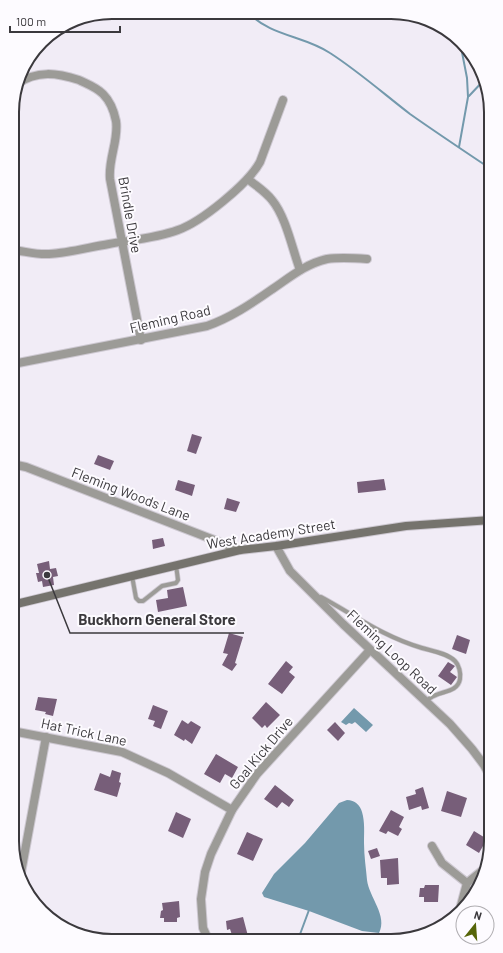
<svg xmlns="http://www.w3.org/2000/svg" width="503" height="953" viewBox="0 0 503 953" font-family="Barlow,sans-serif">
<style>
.water{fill:#7399ac}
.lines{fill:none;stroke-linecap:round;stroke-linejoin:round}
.stream{stroke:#7399ac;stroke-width:2}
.building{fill:#775e79}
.service-casing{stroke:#cdc8d1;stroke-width:5.5}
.minor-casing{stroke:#cdc8d1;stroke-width:10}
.tertiary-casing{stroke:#cdc8d1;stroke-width:10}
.secondary-casing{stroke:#cdc8d1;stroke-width:10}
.service{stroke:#9c9b97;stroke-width:4}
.minor{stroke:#9c9b97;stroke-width:8}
.tertiary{stroke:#9c9b97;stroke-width:8}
.secondary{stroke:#75736d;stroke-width:8}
.labels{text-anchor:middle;stroke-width:4;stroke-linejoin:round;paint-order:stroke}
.street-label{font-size:14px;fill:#3b393d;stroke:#fdfbff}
.rim{fill:none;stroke:#3b393d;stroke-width:2}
.leader{fill:none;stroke:#3b393d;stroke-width:1.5}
.callout-dot{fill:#3b393d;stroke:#fdfbff;stroke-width:1.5}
.callout-label{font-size:15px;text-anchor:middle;font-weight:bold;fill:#3b393d;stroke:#fdfbff;stroke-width:4;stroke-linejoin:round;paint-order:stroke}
</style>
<rect width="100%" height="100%" fill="#f1ecf6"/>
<g class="water">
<path d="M354 708 373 725 366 732 355 722 352 724 349 723 346 725 341 722Z"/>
<path d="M347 800C355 800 360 805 362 812 365 822 364 833 364 843 364 856 366 868 367 880 369 897 388 916 379 933L362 931 309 911 264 897 262 893 274 874 305 843 339 803Z"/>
</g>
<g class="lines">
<g class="stream">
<path d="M249 13C270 36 305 36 330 53 358 71 384 94 410 114 437 133 464 151 491 169"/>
<path d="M469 96 485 79"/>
<path d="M459 147 468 97 467 78 460 42"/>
<path d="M299 937 309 910"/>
</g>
</g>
<g class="building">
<path d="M192 434 202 437 196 454 187 451Z"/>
<path d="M98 455 114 461 110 470 94 464Z"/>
<path d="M384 479 386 490 358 493 357 482Z"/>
<path d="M178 480 195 485 192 496 175 490Z"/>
<path d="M227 498 240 502 236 512 224 509Z"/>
<path d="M163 538 165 546 153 549 152 540Z"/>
<path d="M49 561 50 569 56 568 58 576 53 577 54 585 43 587 42 581 38 582 36 573H39L37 564Z"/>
<path d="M183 587 187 606 158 612 156 600 168 598 167 590Z"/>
<path d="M229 633 243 637 235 663 237 664 232 671 222 665 228 654 223 653Z"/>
<path d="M457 635 470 640 466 654 452 649Z"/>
<path d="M286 661 293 667 289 672 295 677 282 694 268 684Z"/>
<path d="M448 662 455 666 450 672 457 677 451 685 438 676Z"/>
<path d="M12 687 18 688 15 706H12Z"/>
<path d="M38 697 57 699 53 716 45 714 46 712 35 710Z"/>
<path d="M266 702 280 715 267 728 265 725 262 728 252 718Z"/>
<path d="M153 705 168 711 161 729 153 726 155 721 148 719Z"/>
<path d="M182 720 188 724 191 721 201 727 192 744 185 739 184 741 174 735Z"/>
<path d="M335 722 345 733 338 741 327 730Z"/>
<path d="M216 754 238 767 232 778 225 774 220 783 204 774Z"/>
<path d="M112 770 121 773 119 782 121 783 117 797 94 790 100 773 110 777Z"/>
<path d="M275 785 294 800 289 807 282 802 277 808 264 799Z"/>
<path d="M423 787 429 808 422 810 421 806 409 810 406 797 416 794 415 790Z"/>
<path d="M447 791 467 798 461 817 441 811Z"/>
<path d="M391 810 404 817 399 827 402 829 398 836 388 831 386 834 379 831Z"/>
<path d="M176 812 191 819 183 838 168 831Z"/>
<path d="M474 831 487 839 479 853 466 845Z"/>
<path d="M247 832 263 839 253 861 237 854Z"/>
<path d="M377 848 380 856 371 859 368 851Z"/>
<path d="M398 858 399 884 387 885V878H381L380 860Z"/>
<path d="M425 885H439L438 902H424V897H419L420 888H424Z"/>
<path d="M179 901 180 917 177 918V922H164V918H160L161 911 163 910 162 903Z"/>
<path d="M243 917 248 936 233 938 230 929 227 930 226 921Z"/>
</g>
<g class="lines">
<g class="service-casing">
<g id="service">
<path d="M132 576 136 598 139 601H143L162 586 176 583 178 580 176 565"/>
<path d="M321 597C356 616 382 636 422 648 432 651 447 653 455 661 459 665 461 673 460 679 458 691 445 691 436 695 432 696 429 699 426 701"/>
</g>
</g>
<g class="minor-casing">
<g id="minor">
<path d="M17 84C37 70 57 73 79 80 87 84 96 87 103 94 110 101 114 111 116 121 119 140 108 159 110 179L141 340"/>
<path d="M248 179C256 186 265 191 272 200 286 217 292 248 300 270"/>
<path d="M13 250C24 251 37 255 49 254 69 253 90 247 109 244 132 240 157 238 178 230 201 222 248 184 260 162L283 100"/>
<path d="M13 364 207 326C230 318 251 304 271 290 289 278 305 264 327 259 340 257 354 258 367 259"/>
<path d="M12 464 26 467 240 550"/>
<path d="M12 731 122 752 168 773 232 810"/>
<path d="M432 846 442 863 467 883"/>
<path d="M20 878 46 737"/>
<path d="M460 909 467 883 483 870"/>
<path d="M208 939 203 928 201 899 205 872 211 854 232 810 257 774 370 650"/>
</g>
</g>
<g class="tertiary-casing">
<path id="tertiary" d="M276 546 290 571 343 624 450 724 472 749 484 765 491 778"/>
</g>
<g class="secondary-casing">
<path id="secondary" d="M12 605 240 550 276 546 406 526 491 520"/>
</g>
<use href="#service" class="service"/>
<use href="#minor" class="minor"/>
<use href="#tertiary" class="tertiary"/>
<use href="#secondary" class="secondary"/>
</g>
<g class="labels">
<g class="street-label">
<text transform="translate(130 215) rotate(80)" y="5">Brindle Drive</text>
<text transform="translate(170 319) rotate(-13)" y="5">Fleming Road</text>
<text transform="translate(131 494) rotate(21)" y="5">Fleming Woods Lane</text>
<text transform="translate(271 534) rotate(-9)" y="5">West Academy Street</text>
<text transform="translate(392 652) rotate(43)" y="5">Fleming Loop Road</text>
<text transform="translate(84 732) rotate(12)" y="5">Hat Trick Lane</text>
<text transform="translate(261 753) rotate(-50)" y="5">Goal Kick Drive</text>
</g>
</g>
<path d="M0 0H503V953H0ZM112 19H391A93 93 0 0 1 484 112V841A93 93 0 0 1 391 934H112A93 93 0 0 1 19 841V112A93 93 0 0 1 112 19Z" fill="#fdfbff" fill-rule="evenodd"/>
<path class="rim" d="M112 19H391A93 93 0 0 1 484 112V841A93 93 0 0 1 391 934H112A93 93 0 0 1 19 841V112A93 93 0 0 1 112 19Z"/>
<path class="leader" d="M47 575L70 633H244"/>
<circle class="callout-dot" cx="47" cy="575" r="4"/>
<g class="callout-label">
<text x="157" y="625">Buckhorn General Store</text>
</g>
<g transform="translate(475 925) rotate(17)"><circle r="19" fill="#fdfbff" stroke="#afadb1"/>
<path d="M0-3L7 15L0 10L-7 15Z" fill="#556408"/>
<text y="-6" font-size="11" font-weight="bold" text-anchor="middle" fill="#3b393d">N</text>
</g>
<path d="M10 26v6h110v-6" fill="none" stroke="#3b393d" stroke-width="2"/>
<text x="16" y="26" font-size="12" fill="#3b393d" stroke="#fdfbff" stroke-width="3" paint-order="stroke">100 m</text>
</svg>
